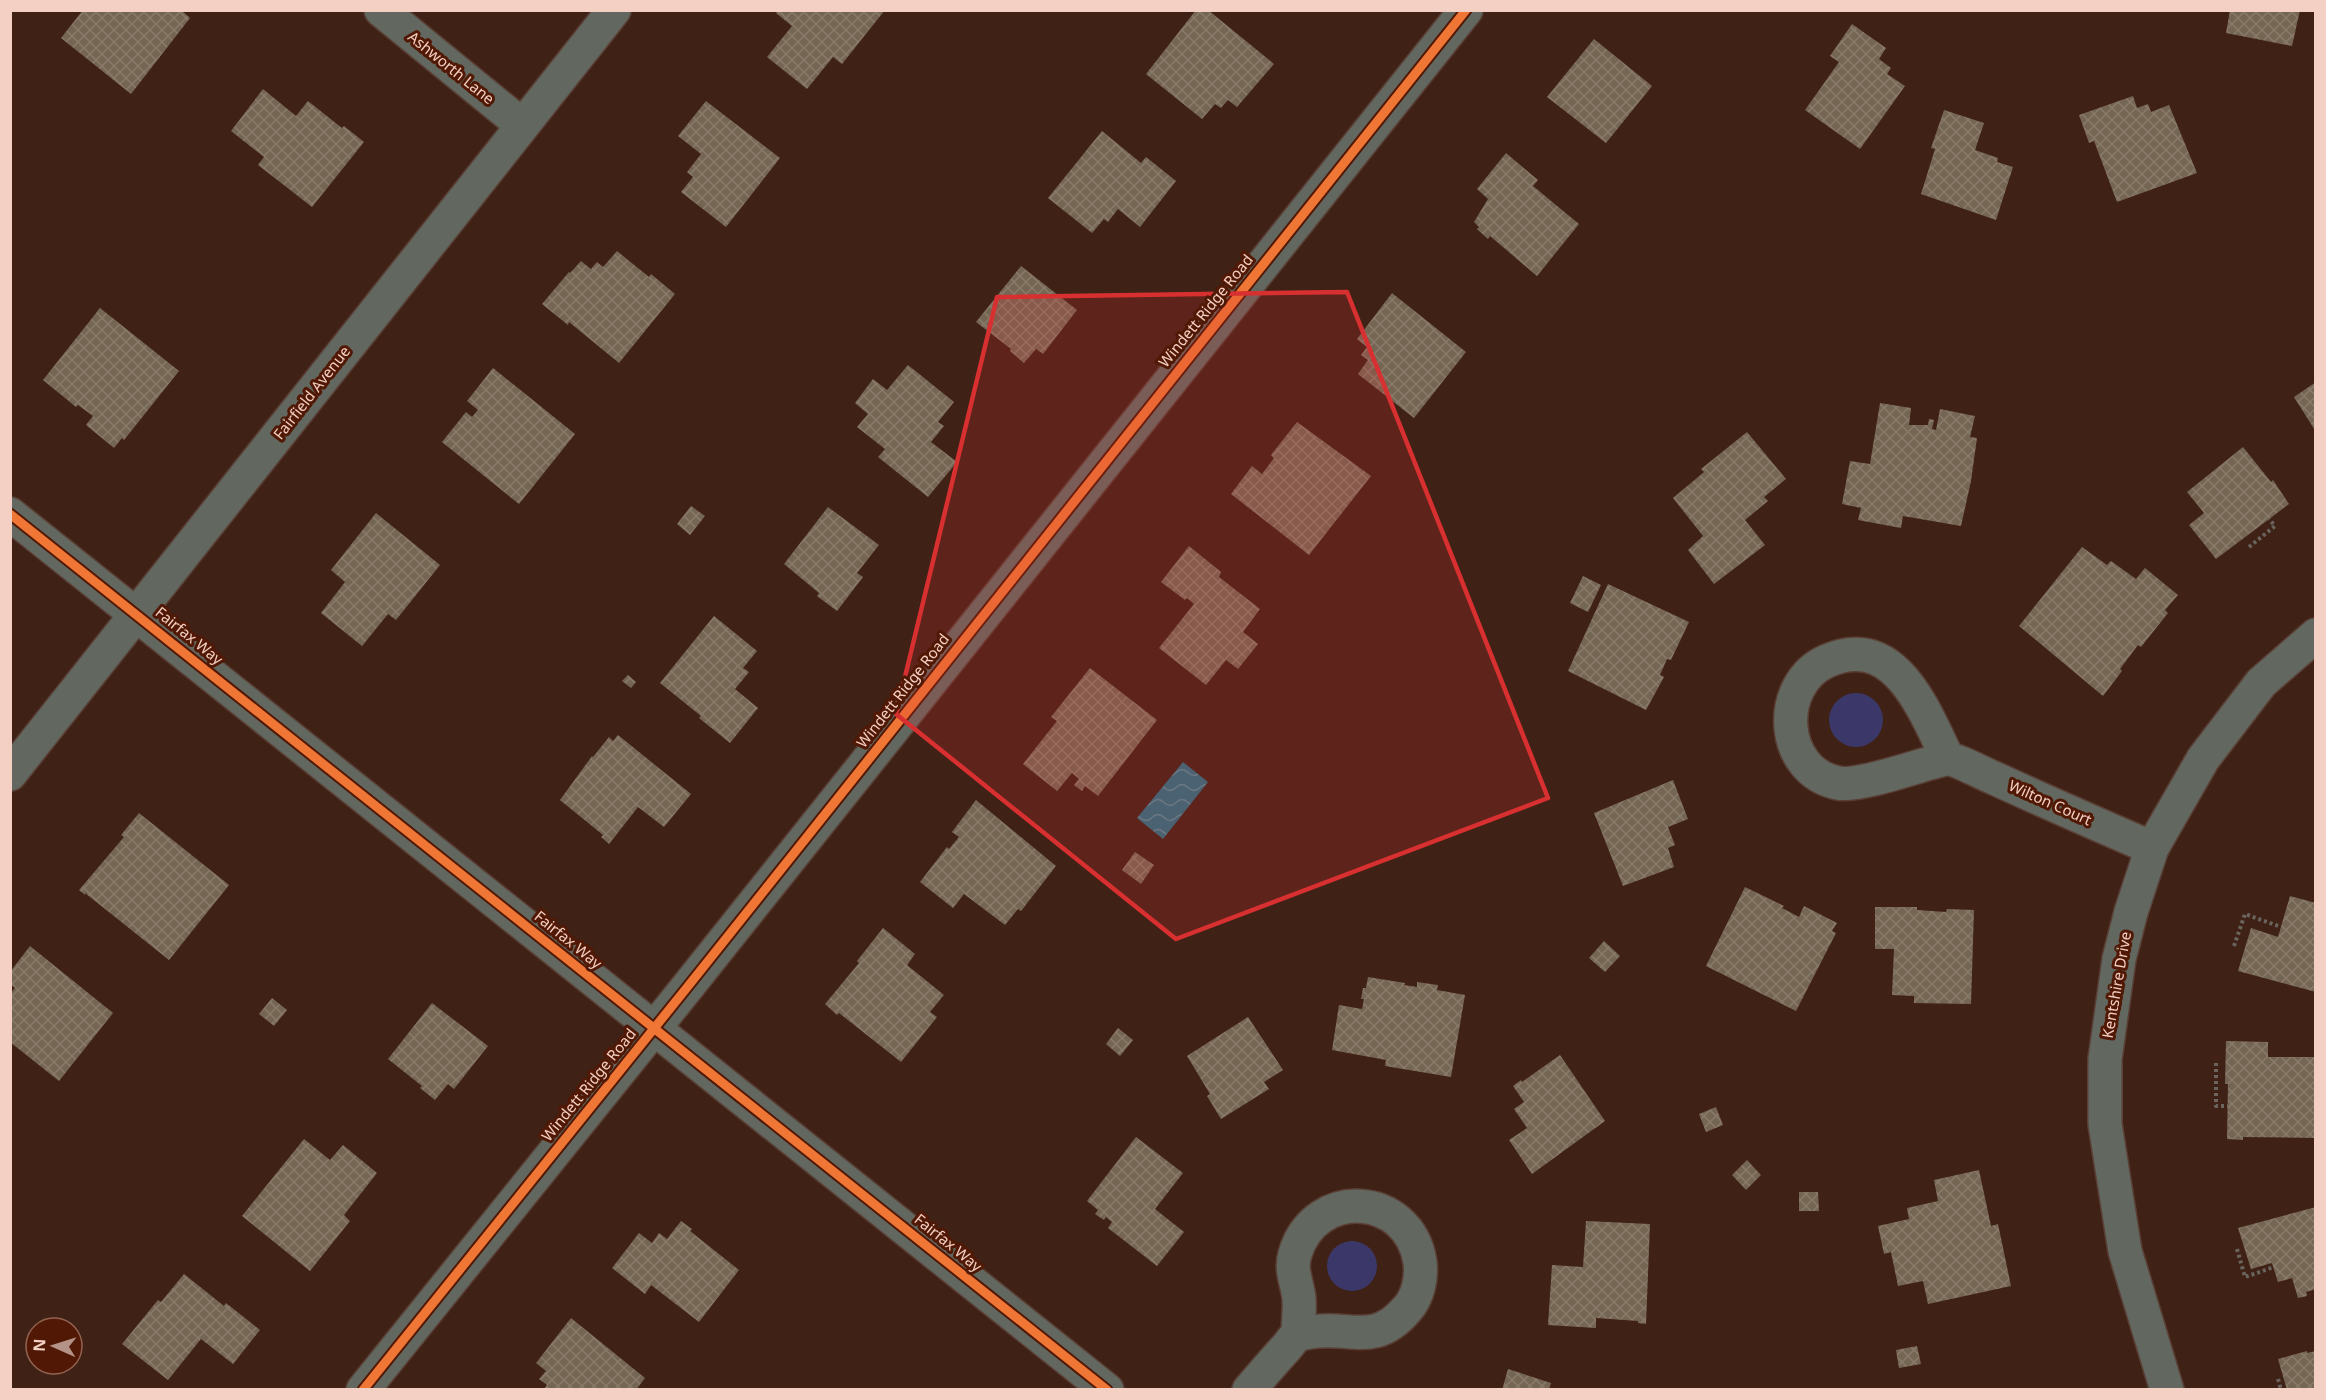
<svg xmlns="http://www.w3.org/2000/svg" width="2326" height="1400" viewBox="0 0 2326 1400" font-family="'Noto Sans',sans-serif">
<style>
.grass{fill:#3b3869}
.water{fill:url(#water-waves)}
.building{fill:url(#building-cross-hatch)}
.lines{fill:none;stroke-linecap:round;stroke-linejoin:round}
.minor-casing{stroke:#593f35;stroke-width:36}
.path{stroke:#69645d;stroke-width:4;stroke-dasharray:3 3;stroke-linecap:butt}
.minor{stroke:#626860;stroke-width:33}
.cycleway-casing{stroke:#511905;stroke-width:13}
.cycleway{stroke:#f07635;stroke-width:9}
.marked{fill:#d83030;fill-opacity:0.2;stroke:#d83030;stroke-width:4.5;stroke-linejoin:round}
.labels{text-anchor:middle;stroke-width:6;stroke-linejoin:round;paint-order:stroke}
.street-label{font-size:15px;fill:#f4cfc3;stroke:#511905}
</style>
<defs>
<pattern id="water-waves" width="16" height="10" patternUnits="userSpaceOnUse" patternTransform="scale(1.5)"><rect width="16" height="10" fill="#276f82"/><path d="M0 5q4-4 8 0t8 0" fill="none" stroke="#528997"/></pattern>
<pattern id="building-cross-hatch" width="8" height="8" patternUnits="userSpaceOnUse" patternTransform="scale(1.5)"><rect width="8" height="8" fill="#756553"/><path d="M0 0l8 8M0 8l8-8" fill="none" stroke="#897a6a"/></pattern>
</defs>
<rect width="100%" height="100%" fill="#402116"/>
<g class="grass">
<circle cx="1856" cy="720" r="27"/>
<circle cx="1352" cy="1266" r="25"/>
</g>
<path class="water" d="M1183 762 1208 782 1163 839 1137 818Z"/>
<g class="building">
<path d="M83 10H181L190 18 131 94 61 38Z"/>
<path d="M778 10H885L842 64 833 57 807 89 767 57 792 26 776 13Z"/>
<path d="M1196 10H1208L1274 64 1237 107 1228 100 1221 108 1215 104 1202 119 1146 74Z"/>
<path d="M2230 10H2300L2292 46 2226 33Z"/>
<path d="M1852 24 1886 48 1879 59 1891 68 1887 74 1905 86 1860 149 1805 110 1839 62 1830 56Z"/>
<path d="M1594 39 1652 86 1606 143 1547 97Z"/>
<path d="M263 89 296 116 308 101 342 128 344 126 364 142 312 207 258 165 264 157 231 131Z"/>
<path d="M2133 96 2137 108 2148 104 2151 112 2169 105 2197 173 2117 202 2094 141 2089 143 2079 115Z"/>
<path d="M706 101 780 158 726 227 681 192 693 177 687 172 701 154 678 136Z"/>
<path d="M1944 110 1984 123 1975 150 1998 158 1997 162 2013 167 1996 220 1921 194 1935 149 1931 148Z"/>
<path d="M1102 131 1141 163 1146 157 1176 181 1140 227 1118 209 1108 222 1104 219 1092 233 1048 198Z"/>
<path d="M1506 153 1538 180 1533 186 1579 224 1537 276 1490 236 1488 239 1477 229 1479 227 1474 222 1488 199 1477 189Z"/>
<path d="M617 251 649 277 651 274 675 294 619 363 569 322 568 325 542 304 569 272 570 273 581 261 591 269 597 262 603 267Z"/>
<path d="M1021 266 1077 310 1043 354 1036 349 1024 363 1010 351 1011 349 976 322Z"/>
<path d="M1392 293 1466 352 1414 418 1358 374 1368 360 1361 355 1367 347 1357 339Z"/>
<path d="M100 308 179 371 124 440 122 438 114 448 86 425 93 416 78 405 76 407 43 380Z"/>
<path d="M908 365 954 402 938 422 944 426 931 442 957 462 928 497 878 457 885 449 857 427 868 414 855 403 873 379 887 390Z"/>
<path d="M493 368 575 434 519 504 442 442 466 412 472 417 478 410 467 401Z"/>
<path d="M2316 382V432L2294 397Z"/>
<path d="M1880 403 1911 408 1909 425H1928L1929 419 1934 420 1932 429 1936 430 1940 409 1975 416 1970 437 1977 438 1971 481 1961 526 1903 516 1901 528 1858 520 1861 508 1842 504 1850 461 1870 464Z"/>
<path d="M1297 422 1371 476 1309 555 1231 494 1252 466 1262 474 1274 458 1271 455Z"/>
<path d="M1747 432 1786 479 1764 497 1768 501 1745 520 1765 545 1714 584 1688 550 1703 536 1673 498 1704 472 1701 469Z"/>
<path d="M2243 447 2271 482 2273 480 2289 504 2216 559 2189 525 2204 513 2187 492Z"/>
<path d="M691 506 705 516 690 535 677 524Z"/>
<path d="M828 507 879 545 857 573 863 577 837 611 817 596 819 593 784 564Z"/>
<path d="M376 513 440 565 396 620 388 614 362 646 321 613 345 582 331 570Z"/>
<path d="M1189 546 1221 572 1219 577 1260 609 1243 632 1258 644 1238 669 1226 660 1206 685 1159 648 1194 604 1187 598 1185 600 1161 582Z"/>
<path d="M2082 547 2107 565 2111 561 2136 579 2145 568 2178 595 2165 610 2168 613 2141 647 2138 645 2120 669 2122 671 2103 696 2019 626Z"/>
<path d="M1583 576 1601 585 1588 612 1570 603Z"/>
<path d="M1608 584 1689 622 1671 660 1667 659 1660 675 1664 677 1646 710 1568 671Z"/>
<path d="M714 616 757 651 743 668 749 672 735 689 758 708 730 743 699 718 701 716 660 683Z"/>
<path d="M1090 668 1157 720 1098 796 1085 786 1082 791 1074 785 1079 779 1072 773 1057 791 1023 764 1057 721 1051 717Z"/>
<path d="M628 675 636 682 631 688 622 681Z"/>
<path d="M618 735 691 794 664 827 638 807 609 844 601 837 603 835 560 800 592 756 593 757 609 737 613 741Z"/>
<path d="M1673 780 1688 819 1668 827 1675 845 1668 848 1674 867 1623 886 1594 813Z"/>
<path d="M976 800 1056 866 1021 911 1018 909 1005 925 964 894 953 908 920 882 947 847 949 849 959 837 952 832Z"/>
<path d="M139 813 229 885 169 960 85 893V895L79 890 124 837 121 835Z"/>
<path d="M1135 852 1154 865 1141 884 1122 870Z"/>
<path d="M1745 887 1784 906 1782 908 1799 917 1804 906 1837 923 1832 931 1836 933 1796 1011 1706 966Z"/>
<path d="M2290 896 2316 903V992L2238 971 2251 928 2278 937Z"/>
<path d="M1875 907H1917V910L1946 912 1947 909 1974 910 1971 1004 1914 1003V996L1892 995 1894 949H1875Z"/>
<path d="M883 928 915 954 907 965 944 995 930 1012 937 1017 901 1062 839 1013 837 1015 825 1004 859 963 857 961Z"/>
<path d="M1604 941 1620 956 1605 972 1589 958Z"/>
<path d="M30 946 113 1013 59 1081 10 1042V994L15 988 10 984V972Z"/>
<path d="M1368 977 1405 983 1404 985 1417 987V982L1438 985 1437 990 1465 995 1451 1077 1385 1066 1386 1060 1332 1050 1339 1005 1362 1009 1364 999H1361L1363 988H1366Z"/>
<path d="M272 998 287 1010 274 1026 259 1014Z"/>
<path d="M432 1003 488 1046 454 1089 448 1084 435 1100 420 1088 422 1086 388 1059Z"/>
<path d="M1248 1017 1283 1070 1264 1082 1269 1089 1221 1119 1207 1096 1210 1094 1187 1056Z"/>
<path d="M1118 1028 1133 1040 1120 1056 1106 1044Z"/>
<path d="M2226 1041 2268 1042V1057H2316V1138L2243 1137V1140L2227 1139 2228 1084H2225Z"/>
<path d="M1560 1055 1605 1121 1532 1174 1509 1140 1527 1128 1514 1109 1524 1102 1513 1086 1521 1080 1522 1082Z"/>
<path d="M1716 1107 1723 1125 1706 1132 1699 1114Z"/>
<path d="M1136 1137 1183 1173 1155 1209 1184 1232 1157 1266 1108 1228 1112 1222 1106 1217 1104 1220 1095 1214 1098 1210 1087 1201Z"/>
<path d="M304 1139 330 1160 343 1145 377 1173 344 1215 350 1221 310 1271 242 1216Z"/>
<path d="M1747 1160 1761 1175 1746 1190 1732 1175Z"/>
<path d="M1979 1170 1991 1226 1998 1224 2011 1286 1928 1304 1923 1281 1898 1286 1891 1252 1884 1254 1878 1226 1909 1219 1907 1208 1938 1201 1934 1180Z"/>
<path d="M1799 1192H1818L1819 1211H1799Z"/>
<path d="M2316 1207V1289L2306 1292 2307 1296 2298 1298 2292 1278 2278 1282 2272 1263 2251 1269 2238 1228Z"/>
<path d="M681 1221 692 1229 690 1231 739 1270 699 1322 651 1285 645 1294 612 1268 639 1233 652 1243 659 1233 667 1239Z"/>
<path d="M1586 1221 1650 1224 1646 1324 1638 1323V1321L1596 1318V1328L1548 1325 1552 1265 1583 1267Z"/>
<path d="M184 1274 224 1306 226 1303 260 1330 233 1364 201 1339 168 1380 122 1344 158 1300 161 1302Z"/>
<path d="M571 1318 645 1378 636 1390H543L547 1385 539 1379 546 1371 536 1363Z"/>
<path d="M1917 1346 1921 1364 1899 1368 1896 1350Z"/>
<path d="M2307 1351V1353L2316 1351V1390H2287L2278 1359Z"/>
<path d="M1508 1369 1551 1383 1549 1390H1502Z"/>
</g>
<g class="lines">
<g class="minor-casing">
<g id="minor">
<path d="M381 10 522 125"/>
<path d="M10 514 1107 1390"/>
<path d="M1948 759C1924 711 1896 631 1827 661 1775 684 1779 771 1838 783 1856 787 1909 769 1930 763 1935 762 1943 759 1948 759 1956 759 1984 774 1994 778 2046 802 2099 825 2152 848"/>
<path d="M10 774 614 10"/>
<path d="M363 1390 689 985 1466 10"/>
<path d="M1249 1390C1261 1376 1273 1362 1285 1349 1289 1345 1293 1338 1297 1335 1300 1333 1307 1333 1311 1332 1350 1325 1374 1348 1407 1309 1418 1297 1422 1278 1420 1262 1409 1192 1315 1186 1295 1254 1290 1270 1297 1282 1299 1298 1300 1310 1298 1323 1298 1334"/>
<path d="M2167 1390 2125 1251 2105 1124V1059L2119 959 2131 912 2152 848 2203 759 2261 683 2316 635"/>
</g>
</g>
<g class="path">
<path d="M2249 547 2275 526 2269 519"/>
<path d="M2234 946 2245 914 2281 927"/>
<path d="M2216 1063V1106H2228"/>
<path d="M2237 1249 2245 1277 2274 1267"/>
<path d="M2278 1379 2281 1390"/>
</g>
<use href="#minor" class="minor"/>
<g class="cycleway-casing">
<g id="cycleway">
<path d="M10 514 1107 1390"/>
<path d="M363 1390 689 985 1466 10"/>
</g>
</g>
<use href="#cycleway" class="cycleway"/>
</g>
<path class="marked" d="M1347 292 1548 798 1176 939 896 714 997 297Z"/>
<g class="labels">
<g class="street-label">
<text transform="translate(451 68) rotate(39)" y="5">Ashworth Lane</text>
<text transform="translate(1206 311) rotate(-51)" y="5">Windett Ridge Road</text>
<text transform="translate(312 393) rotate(-52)" y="5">Fairfield Avenue</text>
<text transform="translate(189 636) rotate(39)" y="5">Fairfax Way</text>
<text transform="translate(903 691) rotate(-52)" y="5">Windett Ridge Road</text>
<text transform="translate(2050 803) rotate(24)" y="5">Wilton Court</text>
<text transform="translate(568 940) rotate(39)" y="5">Fairfax Way</text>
<text transform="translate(2117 985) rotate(-80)" y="5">Kentshire Drive</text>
<text transform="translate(589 1085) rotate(-51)" y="5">Windett Ridge Road</text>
<text transform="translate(948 1243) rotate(39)" y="5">Fairfax Way</text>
</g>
</g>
<rect width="2326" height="1400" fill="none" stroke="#f4cfc3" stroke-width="24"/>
<g transform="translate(54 1346) rotate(273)"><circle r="28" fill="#511905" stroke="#926251" stroke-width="1.5"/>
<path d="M0-4.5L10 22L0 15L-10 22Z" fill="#b59286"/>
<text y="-9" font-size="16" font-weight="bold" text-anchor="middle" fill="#f4cfc3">N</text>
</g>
</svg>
